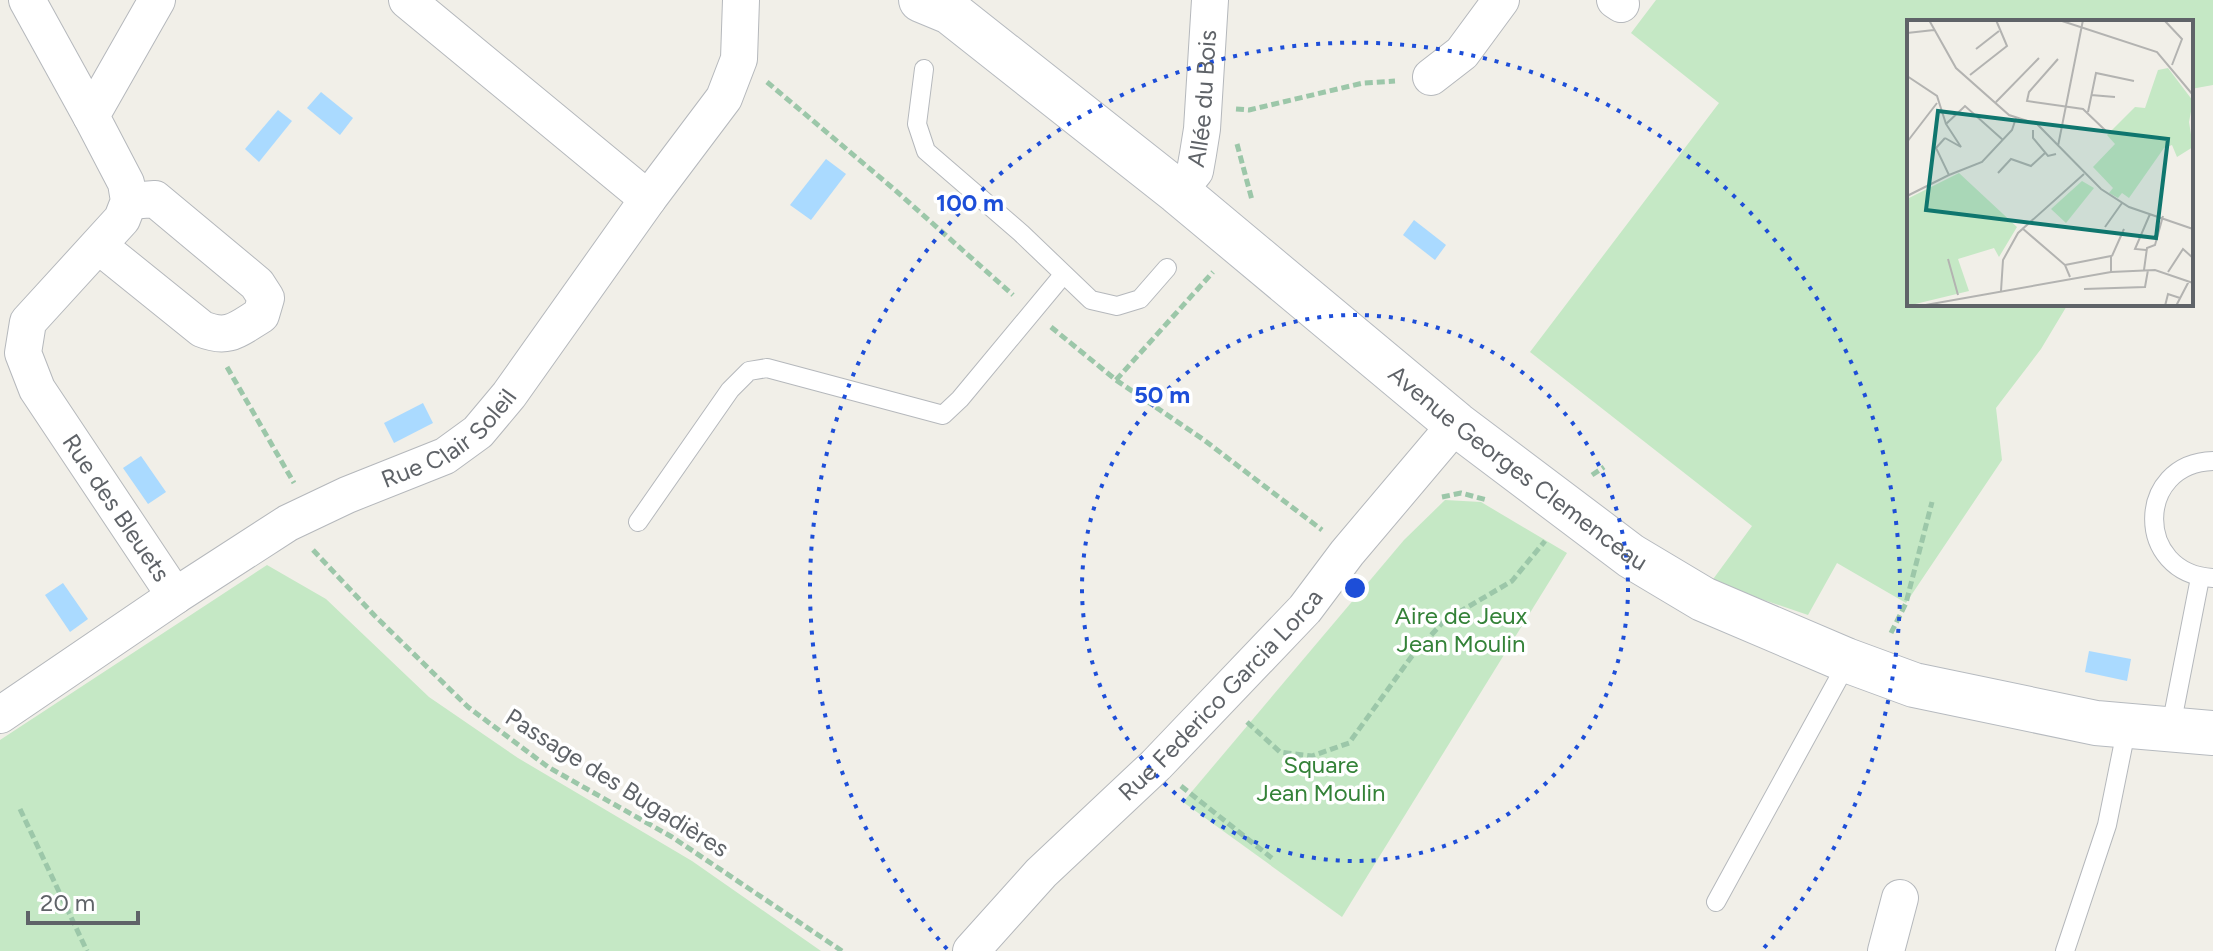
<svg xmlns="http://www.w3.org/2000/svg" width="2213" height="951" viewBox="0 0 2213 951" font-family="Figtree,sans-serif">
<style>
.green{fill:#c5e8c5}
.water{fill:#aadaff}
.lines{fill:none;stroke-linecap:round;stroke-linejoin:round}
.lane-casing{stroke:#b5b8bc;stroke-width:20}
.street-casing{stroke:#b5b8bc;stroke-width:38}
.secondary-casing{stroke:#b6babf;stroke-width:46}
.path{stroke:#9cc7a9;stroke-width:5;stroke-dasharray:8 4;stroke-linecap:butt}
.lane{stroke:#fff;stroke-width:18}
.street{stroke:#fff;stroke-width:36}
.secondary{stroke:#fff;stroke-width:44}
.ring{fill:none;stroke:#1d4ed8;stroke-width:4;stroke-dasharray:4 8}
.labels{text-anchor:middle;stroke-width:7;stroke-linejoin:round;paint-order:stroke}
.street-label{font-size:24px;fill:#5f6368;stroke:#fff}
.park-label{font-size:24px;fill:#348238;stroke:#fff}
.inset-road{fill:none;stroke:#b3b3b1;stroke-width:2}
.view{fill:#0f766e;fill-opacity:0.15;stroke:#0f766e;stroke-width:4}
.inset-edge{fill:none;stroke:#5f6368;stroke-width:4}
.centre{fill:#1d4ed8;stroke:#fff;stroke-width:4}
.ring-label{font-size:24px;text-anchor:middle;font-weight:bold;fill:#1d4ed8;stroke:#fff;stroke-width:7;stroke-linejoin:round;paint-order:stroke}
</style>
<rect width="100%" height="100%" fill="#f1efe8"/>
<g class="green">
<path d="M1656 0H2213V85L2191 89V22H1909V304H2068L2041 349 1996 408 2002 460 1906 603 1837 563 1808 615 1711 582 1752 526 1530 352 1719 103 1631 33Z"/>
<path d="M1445 500 1481 502 1567 553 1342 917 1183 802 1404 540Z"/>
<path d="M267 565 326 599 429 697 518 758 692 861 821 951H0V740Z"/>
</g>
<g class="water">
<path d="M321 92 353 118 340 135 307 108Z"/>
<path d="M278 110 292 121 259 162 245 149Z"/>
<path d="M826 159 846 174 811 220 790 205Z"/>
<path d="M1414 220 1446 245 1435 260 1403 235Z"/>
<path d="M423 403 433 423 394 443 384 423Z"/>
<path d="M141 456 166 492 148 504 123 468Z"/>
<path d="M63 583 88 619 70 632 45 595Z"/>
<path d="M2089 651 2131 659 2127 681 2085 672Z"/>
</g>
<g class="lines">
<g class="lane-casing">
<g id="lane">
<path d="M924 69 917 124 926 151 1021 233 1091 300 1117 306 1140 299 1167 268"/>
<path d="M2213 461C2135 463 2134 574 2213 578"/>
<path d="M638 522 730 390 749 371 767 368 943 415 960 399 1063 275"/>
<path d="M2177 730 2174 711 2200 578"/>
<path d="M1716 902 1841 674 1846 660"/>
<path d="M2065 951 2107 825 2127 726"/>
</g>
</g>
<g class="street-casing">
<g id="street">
<path d="M27 0 91 116"/>
<path d="M407 0 648 199"/>
<path d="M1615 0 1621 4"/>
<path d="M1431 77 1462 53 1501 0"/>
<path id="s1" d="M1178 192 1195 171 1198 154 1202 129 1210 0"/>
<path d="M99 246 202 329C229 340 238 329 261 315L266 298 257 284 155 199 129 201"/>
<path id="s2" d="M175 596 288 523 347 495 445 456 478 432 509 395 648 199 724 98 739 59 741 0"/>
<path d="M0 715 175 596 37 389 23 353 28 322 122 219 129 201 126 183 91 116 157 0"/>
<path id="s3" d="M971 951 1041 873 1156 765 1305 609 1347 553 1456 424"/>
<path d="M1886 951 1900 898"/>
</g>
</g>
<g class="secondary-casing">
<g id="secondary">
<path id="s4" d="M921 0 950 12 1178 192 1456 424 1631 556 1703 599 1846 660 1914 685 2096 723 2213 733"/>
</g>
</g>
<g class="path">
<path d="M767 82 895 190 1013 295"/>
<path d="M1236 109 1249 110 1363 83 1395 81"/>
<path d="M1237 144 1252 200"/>
<path d="M1051 327 1116 380 1204 440 1322 530"/>
<path d="M227 367 294 483"/>
<path d="M1116 380 1213 272"/>
<path d="M1592 475 1604 467"/>
<path d="M1442 497 1461 493 1487 500"/>
<path d="M313 550 375 616 468 707 548 767 672 837 842 951"/>
<path d="M1891 633 1906 603 1932 502"/>
<path d="M1247 722 1280 752 1312 756 1349 743 1412 656 1444 621 1512 581 1545 541"/>
<path d="M1181 786 1273 859"/>
<path d="M20 809 87 951"/>
</g>
<use href="#lane" class="lane"/>
<use href="#street" class="street"/>
<use href="#secondary" class="secondary"/>
</g>
<g class="ring">
<circle cx="1355" cy="588" r="273"/>
<path d="M947 949A545 545 0 1 1 1763 949"/>
</g>
<g class="labels">
<g class="street-label">
<text dy="8" stroke="none"><textPath href="#s1" startOffset="100">Allée du Bois</textPath></text>
<text dy="8" stroke="none"><textPath href="#s2" startOffset="318">Rue Clair Soleil</textPath></text>
<text dy="8" stroke="none"><textPath href="#s4" startOffset="760">Avenue Georges Clemenceau</textPath></text>
<text transform="translate(116 508) rotate(56)" y="8">Rue des Bleuets</text>
<text dy="8" stroke="none"><textPath href="#s3" startOffset="358">Rue Federico Garcia Lorca</textPath></text>
<text transform="translate(617 783) rotate(32)" y="8">Passage des Bugadières</text>
</g>
<g class="park-label">
<text x="1461" y="624">Aire de Jeux<tspan x="1461" dy="28">Jean Moulin</tspan></text>
<text x="1321" y="773">Square<tspan x="1321" dy="28">Jean Moulin</tspan></text>
</g>
</g>
<g transform="translate(1907 20)">
<rect width="286" height="286" fill="#f1efe8"/>
<path d="M261 48 286 81 282 102 286 127 270 137 265 125 257 128 222 178 215 173 211 178 202 173 206 168 186 147 208 124 200 115 228 87 238 88 251 50ZM52 153 110 207 92 237 87 228 51 239 62 271 0 286V179ZM175 161 187 168 159 203 144 189Z" fill="#c5e8c5"/>
<path class="inset-road" d="M22 0 49 48 102 95 130 104 194 169 222 187 286 209M152 0 250 32 286 75M257 0 275 19 265 45M0 13 27 10M69 29 92 11M151 39 122 72 120 81 176 89 200 112M63 55 100 26 89 0M0 56 30 76 39 104M184 75 208 77M89 82 132 38M181 92 189 53 227 61M126 110V118L141 136 149 134M38 118 54 127 39 104 58 86 96 120M0 122 30 83M151 126 176 0M91 153 104 139 124 146 138 133M42 155 75 142 105 110 109 98M0 176 42 155 29 128 38 118M198 207 215 183M115 208 158 245 163 257M239 230 228 229 243 194M205 236 217 209M41 239 51 275M158 245 204 236V252M237 250 240 228 248 225 256 196M261 252 276 229 286 238M177 269 238 267 241 250M94 271 96 240 111 213 177 154M13 286 204 252 248 250 286 263M258 286 261 274 273 278M269 286 282 261"/>
<path class="view" d="M31 91 261 119 249 218 19 190Z"/>
<rect width="286" height="286" class="inset-edge"/>
</g>
<circle cx="1355" cy="588" r="12" class="centre"/>
<g class="ring-label">
<text x="970" y="211">100 m</text>
<text x="1162" y="403">50 m</text>
</g>
<path d="M28 911v12h110v-12" fill="none" stroke="#5f6368" stroke-width="4"/>
<text x="40" y="911" font-size="24" fill="#5f6368" stroke="#ffffff" stroke-width="6" paint-order="stroke">20 m</text>
</svg>
